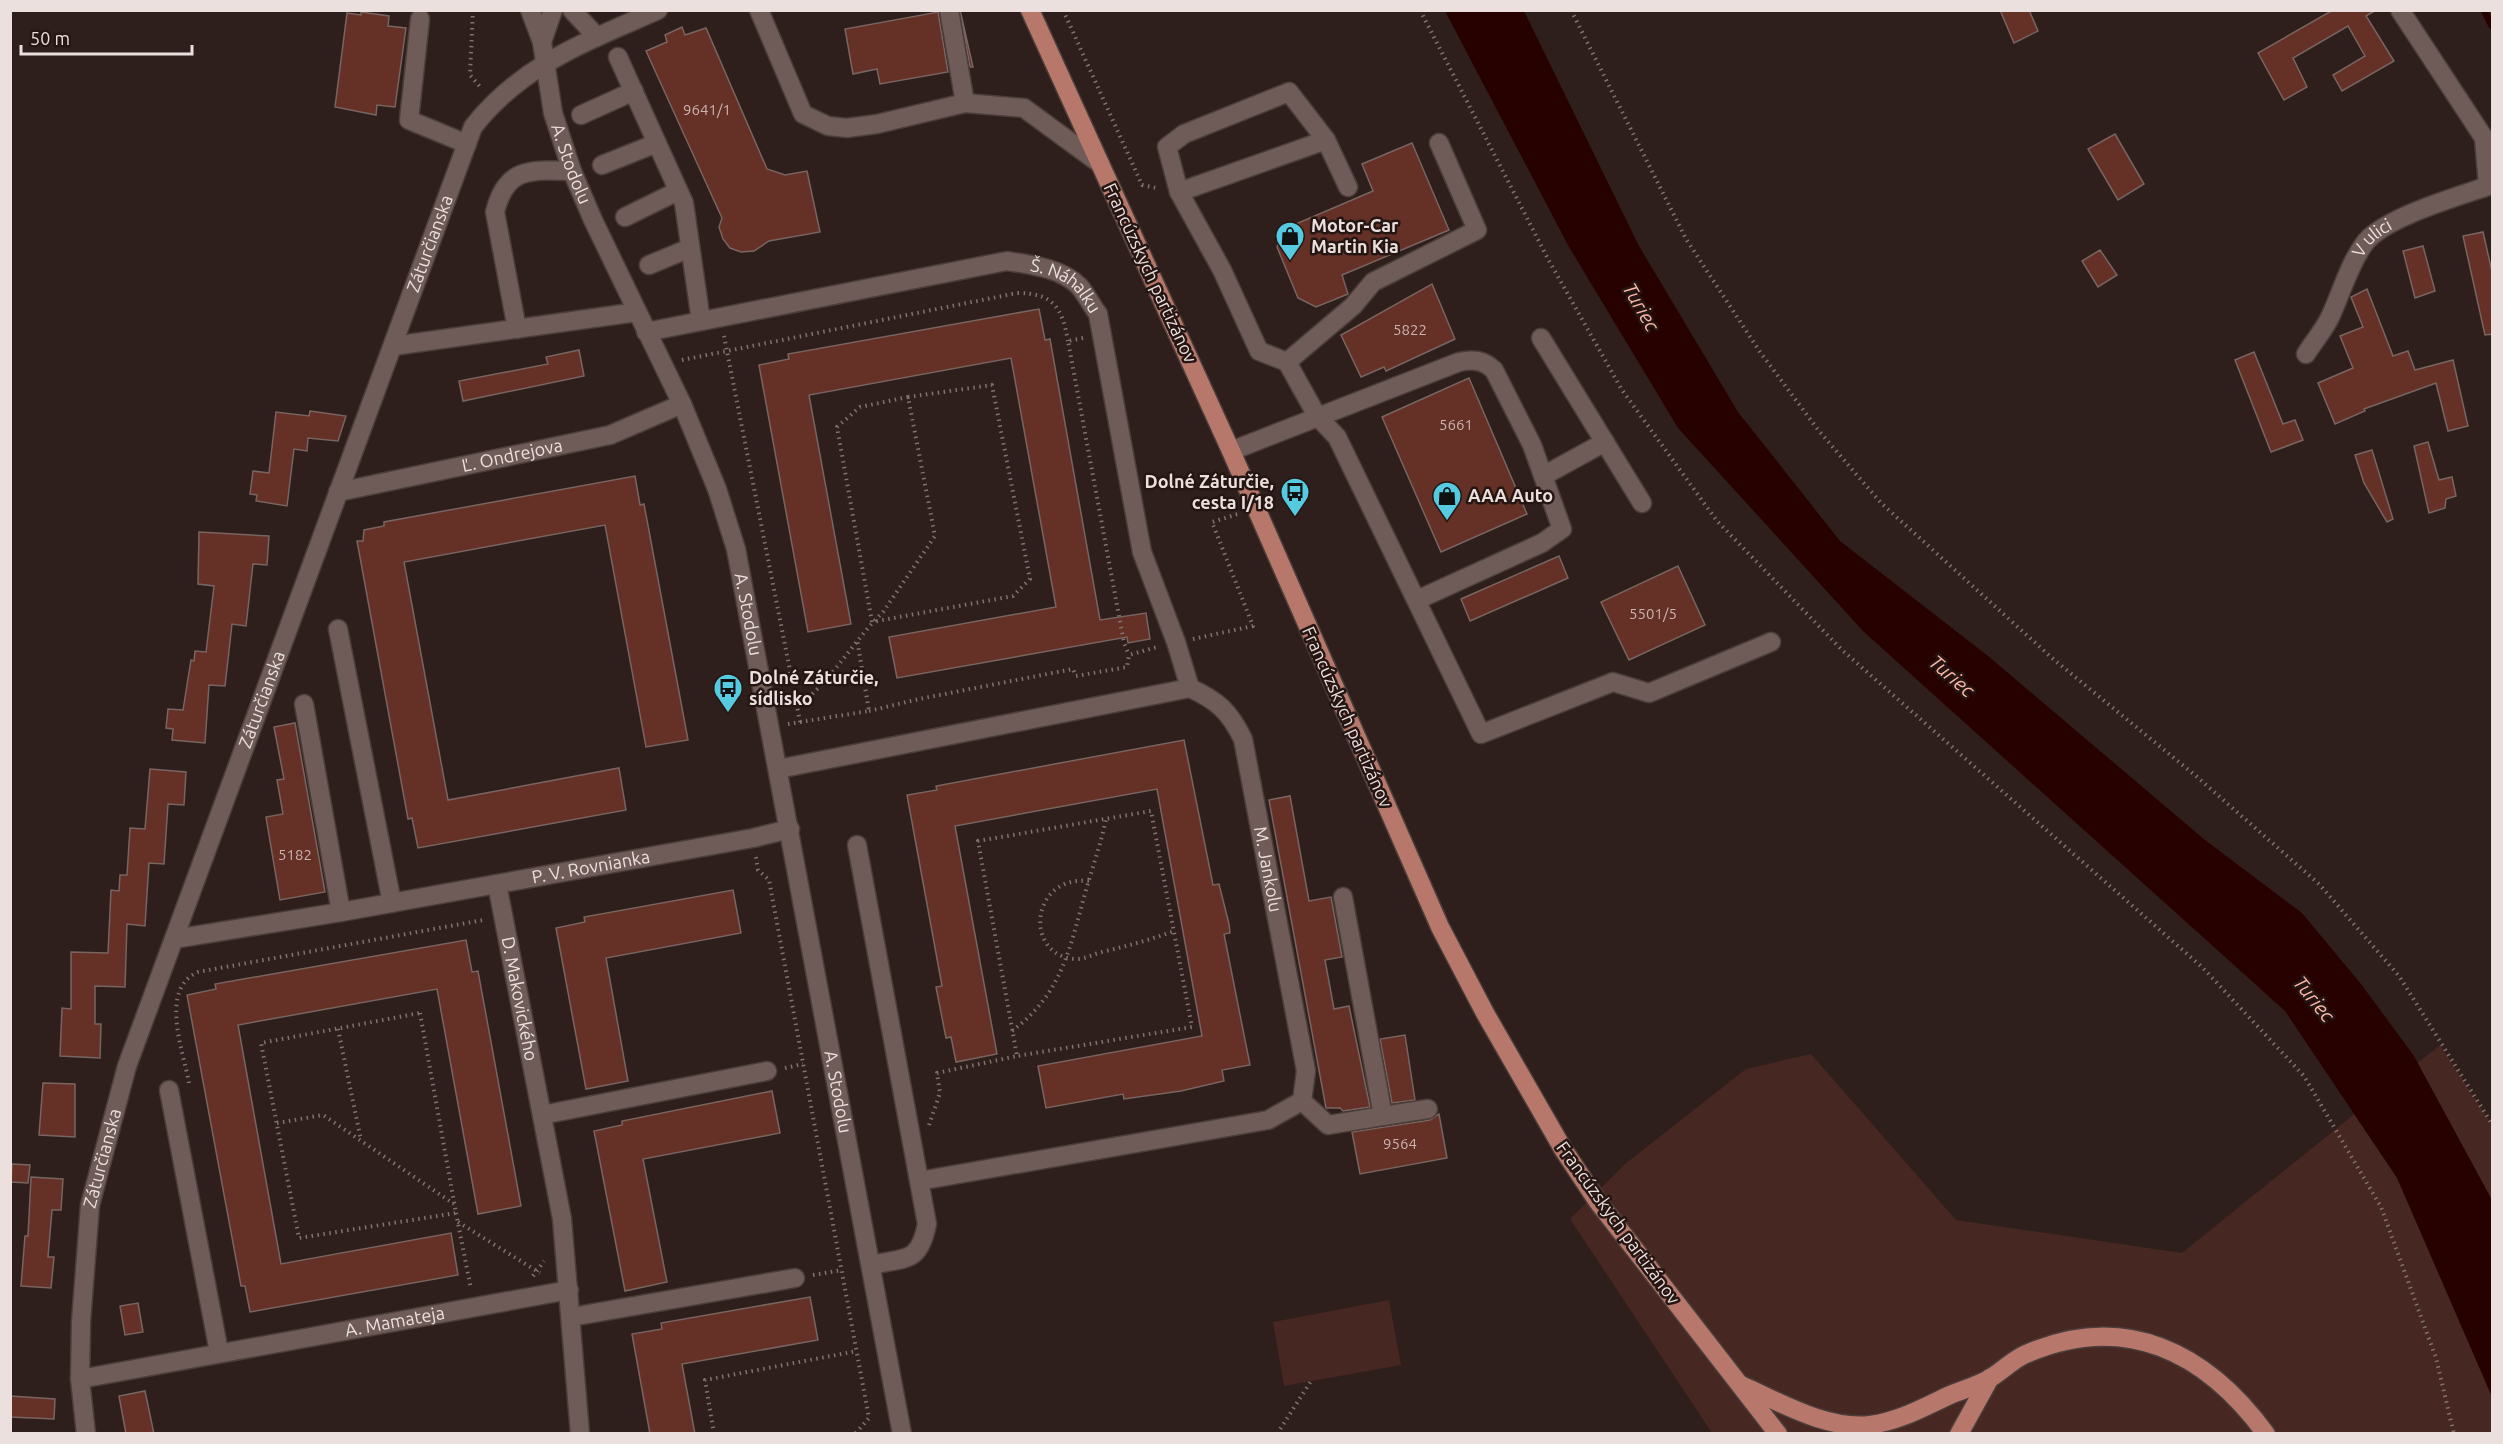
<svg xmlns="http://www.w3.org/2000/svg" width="2503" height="1444" viewBox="0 0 2503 1444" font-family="Ubuntu,sans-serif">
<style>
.green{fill:#472721}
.water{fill:#270000}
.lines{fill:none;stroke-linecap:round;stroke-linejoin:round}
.stream{stroke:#270000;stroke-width:7}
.building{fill:#653127;stroke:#786460;stroke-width:1.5}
.minor-casing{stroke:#4a3d3a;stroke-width:21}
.major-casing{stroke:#4a3d3a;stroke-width:21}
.path{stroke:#80726f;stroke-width:4;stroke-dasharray:1.5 4.5;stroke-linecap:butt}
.minor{stroke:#6f5c58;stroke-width:18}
.major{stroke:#b7786b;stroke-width:18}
.labels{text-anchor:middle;stroke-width:5;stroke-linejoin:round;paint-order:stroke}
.number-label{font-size:15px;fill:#cab4b0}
.street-label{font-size:18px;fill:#ece0de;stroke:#251613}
.poi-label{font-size:18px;font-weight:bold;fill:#ece0de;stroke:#251613;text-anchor:start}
.water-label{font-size:20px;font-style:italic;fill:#fdb6a7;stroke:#251613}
</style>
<rect width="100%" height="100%" fill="#2f1f1c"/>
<g class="green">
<path d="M2440 1045 2492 1125V1433H1712L1570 1219 1625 1164 1746 1069 1811 1054 1956 1220 2182 1253Z"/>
<path d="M1389 1300 1401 1365 1284 1386 1273 1322Z"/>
</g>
<path class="water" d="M1445 11H1524L1639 246 1738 412 1840 541 1988 656 2205 840 2302 913 2361 984 2414 1056 2492 1200V1397L2397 1178 2285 1011 1864 632 1678 428 1569 247Z"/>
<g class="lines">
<path class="stream" d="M2484 10 2492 26"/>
</g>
<g class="building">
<path d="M960 10 973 67H970Z"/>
<path d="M2000 10H2029L2038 31 2014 43Z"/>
<path d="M2333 10H2376L2366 16 2394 61 2342 91 2333 75 2365 56 2348 26 2293 58 2307 87 2284 100 2258 53Z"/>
<path d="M361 12 389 16 388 26 406 28 395 107 377 105 376 115 335 107 347 13 361 15Z"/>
<path d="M938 12 948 72 880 84 877 69 853 74 845 29Z"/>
<path d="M682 27 685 35 706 28 767 169 785 175 807 171 820 232 769 241 754 251 741 252 730 248 723 239 719 227 722 218 646 51 667 42 665 35Z"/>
<path d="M2115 134 2144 184 2118 200 2088 149Z"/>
<path d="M1412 143 1449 230 1342 275 1348 294 1316 307 1298 298 1277 247 1284 229 1373 191 1362 164Z"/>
<path d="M2483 232 2493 276V334L2485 335 2463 236Z"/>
<path d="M2423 246 2435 291 2415 298 2403 251Z"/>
<path d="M2100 250 2117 275 2098 287 2082 261Z"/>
<path d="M1432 284 1455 339 1386 371 1384 367 1361 377 1341 335Z"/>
<path d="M2367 289 2393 356 2408 351 2415 370 2453 360 2468 426 2448 431 2436 383 2364 409 2365 411 2335 424 2318 383 2353 368 2340 336 2363 327 2351 297Z"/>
<path d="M1039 309 1045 340 1050 339 1100 620 1146 613 1150 639 1128 643 1127 637 897 678 889 637 1056 607 1011 358 809 395 851 624 808 632 759 365 789 359 788 354Z"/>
<path d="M579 350 584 376 463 401 459 381 548 364 546 357Z"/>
<path d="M2254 352 2283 424 2295 420 2303 440 2271 452 2235 360Z"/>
<path d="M1469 378 1527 514 1441 552 1382 417Z"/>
<path d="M310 411 346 416 338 441 308 438 307 451 294 449 287 506 256 501 257 495 250 494 253 471 269 473 276 412 309 416Z"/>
<path d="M2428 442 2439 480 2452 477 2456 496 2446 499 2445 508 2429 513 2414 446Z"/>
<path d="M2372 450 2393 519 2387 522 2364 483 2355 455Z"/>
<path d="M635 476 640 505 644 504 688 740 646 747 605 525 404 562 448 800 619 768 626 810 418 848 412 818 408 819 357 541H363L364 530 384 526V522Z"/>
<path d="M199 532 269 536 267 565 253 564 246 626 232 624 225 686 209 685 205 743 172 740 173 729 166 728 168 709 183 710 191 660 194 661 195 651 206 652 214 586 198 584Z"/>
<path d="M1559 556 1568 578 1470 621 1461 599Z"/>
<path d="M1678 566 1705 625 1629 660 1601 602Z"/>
<path d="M295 723 325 892 280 900 266 817 283 814 277 780 284 779 274 727Z"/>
<path d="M1184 740 1213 885 1219 884 1229 924 1230 933 1224 934 1250 1065 1222 1070 1224 1081 1181 1091 1124 1099 1123 1094 1046 1108 1038 1066 1202 1036 1157 789 955 826 997 1054 956 1062 951 1037 946 1038 936 987 942 986 907 795 937 790 936 786Z"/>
<path d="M150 769 186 772 184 805 168 804 164 864 149 863 145 926 127 924 125 987 95 986V1024H101L100 1058 60 1056 62 1008 71 1009V952L108 953 111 890 119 891 120 875H127L130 828 145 829Z"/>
<path d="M1290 796 1309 901 1331 897 1342 957 1325 960 1334 1009 1349 1006 1370 1107 1343 1111 1340 1108H1326L1269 800Z"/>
<path d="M733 890 741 933 606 958 628 1081 586 1089 556 928 585 922 584 917Z"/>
<path d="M466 940 472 972 478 971 521 1206 478 1214 437 989 238 1025 281 1264 451 1233 458 1275 250 1312 245 1286H241L187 995 216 989 215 984Z"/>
<path d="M1405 1035 1415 1100 1392 1103 1380 1039Z"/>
<path d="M43 1083 75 1084V1137L39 1135Z"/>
<path d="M772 1091 780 1133 643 1159 667 1282 625 1291 594 1131 622 1125V1121Z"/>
<path d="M1439 1114 1447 1158 1360 1174 1352 1132 1430 1120Z"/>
<path d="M12 1164 30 1165 28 1183 11 1182Z"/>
<path d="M31 1177 63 1179 61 1210H52L48 1257H54L51 1288 21 1286 25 1236H28Z"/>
<path d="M810 1297 818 1340 682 1364 695 1434H650L632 1334 662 1329 661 1323Z"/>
<path d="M138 1303 143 1332 125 1335 120 1306Z"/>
<path d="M145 1391 154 1434H126L119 1396Z"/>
<path d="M10 1396 55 1399 54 1419 10 1417Z"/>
</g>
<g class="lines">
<g class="minor-casing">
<g id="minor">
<path id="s1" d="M530 10 542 42 553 113 572 171 593 220 682 404 717 489 736 549 902 1434"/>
<path d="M572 10 597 37"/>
<path d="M759 10 803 114 828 126 847 128 877 124 965 103 1024 108 1099 163"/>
<path d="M949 10 965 103"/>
<path d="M2400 10 2484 138 2488 186"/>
<path d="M420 19 409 120 467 144"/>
<path d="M542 42 553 10"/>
<path d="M618 57 684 203 701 321"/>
<path d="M581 115 634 91"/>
<path d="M1326 140 1179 192 1167 147 1184 134 1289 92 1326 140 1348 187"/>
<path d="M602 165 657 143"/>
<path d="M1179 192 1222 270 1259 351 1287 362 1317 416 1337 437 1481 734 1613 682 1649 693 1771 642"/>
<path d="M625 217 678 191"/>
<path d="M649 265 690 248"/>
<path d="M517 329 495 212C506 166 532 170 572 171"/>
<path id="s2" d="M646 332 1007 261C1032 265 1061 268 1079 286 1086 294 1092 306 1098 314L1142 552 1176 642 1190 688"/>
<path d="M1541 338 1642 503"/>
<path d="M393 346 637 312"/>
<path id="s3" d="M2306 354C2314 341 2325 329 2331 315 2342 291 2349 265 2364 244 2382 218 2457 197 2488 186"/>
<path d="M1287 362 1353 306 1373 282 1477 230 1439 143"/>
<path d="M1231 451 1459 362C1474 359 1483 360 1494 370L1532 445 1562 529 1542 543 1417 600"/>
<path d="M1543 476 1605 442"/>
<path id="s4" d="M338 492 610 435 682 404"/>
<path d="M338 629 392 903"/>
<path d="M304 704 341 912"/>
<path id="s5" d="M778 769 1190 688C1218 701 1229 711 1243 739L1306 1071 1302 1101 1268 1120 919 1181"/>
<path d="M857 845 927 1224C919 1264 906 1257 871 1265"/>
<path id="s6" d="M497 884 562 1219 580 1434"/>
<path id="s7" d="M174 939 341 912 753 838 790 829"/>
<path d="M169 1090 219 1352"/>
<path d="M1302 1101 1328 1125 1383 1116 1343 897"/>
<path d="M542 1115 767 1071"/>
<path d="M1383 1116 1428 1109"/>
<path d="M571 1317 795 1278"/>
<path id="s8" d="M80 1379 569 1290"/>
<path id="s9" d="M86 1434 80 1379 81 1322 90 1205 127 1066 473 127C521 65 588 41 658 10"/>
</g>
</g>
<g class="major-casing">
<g id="major">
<path d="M1030 10 1231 451 1440 927 1485 1013 1563 1149 1598 1202 1778 1434"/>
<path d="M1741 1385C1780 1402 1826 1430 1870 1425 1900 1421 1924 1407 1950 1395 1964 1389 1980 1385 1992 1377 2003 1370 2014 1359 2026 1354 2125 1311 2206 1352 2266 1434"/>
<path d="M1959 1434 1990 1378"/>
</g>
</g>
<g class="path">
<path d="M473 10 470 75 482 89"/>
<path d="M1063 10 1142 185 1157 188"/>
<path d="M1420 10 1548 259 1622 390 1717 521 1842 650 2203 968 2304 1076 2381 1207 2436 1358 2454 1434"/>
<path d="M1571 10 1686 239 1760 352 1819 431 1881 503 2052 658 2196 776 2319 884 2399 976 2492 1124"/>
<path d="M724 336 797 706"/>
<path d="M1083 338 1068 341 1124 643 1129 655"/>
<path d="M682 360 1017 293C1053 293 1062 307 1068 341"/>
<path d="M1193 639 1253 626 1212 522 1238 514"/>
<path d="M869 711 919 699 1073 669 1076 676 1127 667 1129 655 1157 647"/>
<path d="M800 722 869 711 857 639"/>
<path d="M788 724 800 722 797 706C830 684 853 641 883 612L935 536 908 397 860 407 837 427 872 622 1013 596 1030 579 992 385 908 397"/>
<path d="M756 857 758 870 769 880 869 1418 855 1434"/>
<path d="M1089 881C1029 875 1024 957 1076 959 1086 959 1093 954 1102 952 1127 946 1150 940 1174 931"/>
<path d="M420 1013 456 1213 299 1238 261 1043Z"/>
<path d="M338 1029 361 1140"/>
<path d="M1012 1031C1063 993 1070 947 1086 890 1093 866 1101 843 1106 819"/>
<path d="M785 1068 803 1064"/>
<path d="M189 1083C183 1050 159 989 198 972L483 920"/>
<path d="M277 1123 323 1115 454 1204"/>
<path d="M929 1125 940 1093 937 1073 1017 1056 978 841 1151 811 1192 1027 1017 1056"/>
<path d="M456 1213 471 1289"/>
<path d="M458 1222 540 1273"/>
<path d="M813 1275 842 1270"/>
<path d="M533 1276 544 1261"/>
<path d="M714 1434 705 1380 857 1351"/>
<path d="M1277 1434 1311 1381"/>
</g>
<use href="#minor" class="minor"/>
<use href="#major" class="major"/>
</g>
<defs>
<g id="shop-pin" transform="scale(1.5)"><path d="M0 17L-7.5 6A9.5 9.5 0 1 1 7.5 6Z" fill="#55cae0" stroke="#251613"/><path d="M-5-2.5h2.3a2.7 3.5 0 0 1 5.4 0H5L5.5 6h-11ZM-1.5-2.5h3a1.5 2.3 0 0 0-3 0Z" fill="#111"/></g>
<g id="bus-pin" transform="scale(1.5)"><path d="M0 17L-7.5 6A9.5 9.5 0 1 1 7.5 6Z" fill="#55cae0" stroke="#251613"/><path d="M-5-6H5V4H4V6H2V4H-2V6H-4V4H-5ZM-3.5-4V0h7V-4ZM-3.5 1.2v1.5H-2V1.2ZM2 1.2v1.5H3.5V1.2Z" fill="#111"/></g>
</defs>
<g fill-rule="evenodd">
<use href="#shop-pin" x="1290" y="236"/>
<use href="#bus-pin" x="1295" y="492"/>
<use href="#shop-pin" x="1447" y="496"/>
<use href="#bus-pin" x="728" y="688"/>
</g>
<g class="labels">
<g class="number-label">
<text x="707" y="115">9641/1</text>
<text x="1410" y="335">5822</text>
<text x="1456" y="430">5661</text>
<text x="1653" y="619">5501/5</text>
<text x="295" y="860">5182</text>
<text x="1400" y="1149">9564</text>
</g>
<g class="street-label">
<text dy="6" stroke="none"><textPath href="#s1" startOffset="160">A. Stodolu</textPath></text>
<text dy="6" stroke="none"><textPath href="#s3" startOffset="135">V ulici</textPath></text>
<text dy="6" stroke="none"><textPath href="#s9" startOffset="1250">Záturčianska</textPath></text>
<text transform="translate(1150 273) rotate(65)" y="6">Francúzskych partizánov</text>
<text dy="6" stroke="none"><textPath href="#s2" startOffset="434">Š. Náhalku</textPath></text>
<text dy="6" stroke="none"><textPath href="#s4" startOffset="178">Ľ. Ondrejova</textPath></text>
<text dy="6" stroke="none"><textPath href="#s1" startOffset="646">A. Stodolu</textPath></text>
<text dy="6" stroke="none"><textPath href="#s9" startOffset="764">Záturčianska</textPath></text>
<text transform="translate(1347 717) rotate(66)" y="6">Francúzskych partizánov</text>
<text dy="6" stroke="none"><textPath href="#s7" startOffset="423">P. V. Rovnianka</textPath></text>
<text dy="6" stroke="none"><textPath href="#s5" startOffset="628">M. Jankolu</textPath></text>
<text dy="6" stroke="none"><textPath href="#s6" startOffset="117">D. Makovického</textPath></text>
<text dy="6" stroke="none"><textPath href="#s1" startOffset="1132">A. Stodolu</textPath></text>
<text dy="6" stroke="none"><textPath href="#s9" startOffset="278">Záturčianska</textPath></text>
<text transform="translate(1618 1223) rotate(54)" y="6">Francúzskych partizánov</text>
<text dy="6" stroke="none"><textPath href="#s8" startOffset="320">A. Mamateja</textPath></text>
</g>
<g class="poi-label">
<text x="1311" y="232">Motor-Car<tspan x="1311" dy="21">Martin Kia</tspan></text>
<text x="1274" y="488" text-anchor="end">Dolné Záturčie,<tspan x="1274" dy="21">cesta I/18</tspan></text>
<text x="1468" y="502">AAA Auto</text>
<text x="749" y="684">Dolné Záturčie,<tspan x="749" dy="21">sídlisko</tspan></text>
</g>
<g class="water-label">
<text transform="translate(1641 307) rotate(60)" y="7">Turiec</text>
<text transform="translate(1952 676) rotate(41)" y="7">Turiec</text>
<text transform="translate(2314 999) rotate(51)" y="7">Turiec</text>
</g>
</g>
<rect width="2503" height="1444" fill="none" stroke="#ece0de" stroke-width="24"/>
<path d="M21 45v9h171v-9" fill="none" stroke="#ece0de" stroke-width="3"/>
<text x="30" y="45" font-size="18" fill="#ece0de" stroke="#251613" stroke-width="4.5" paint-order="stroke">50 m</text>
</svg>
